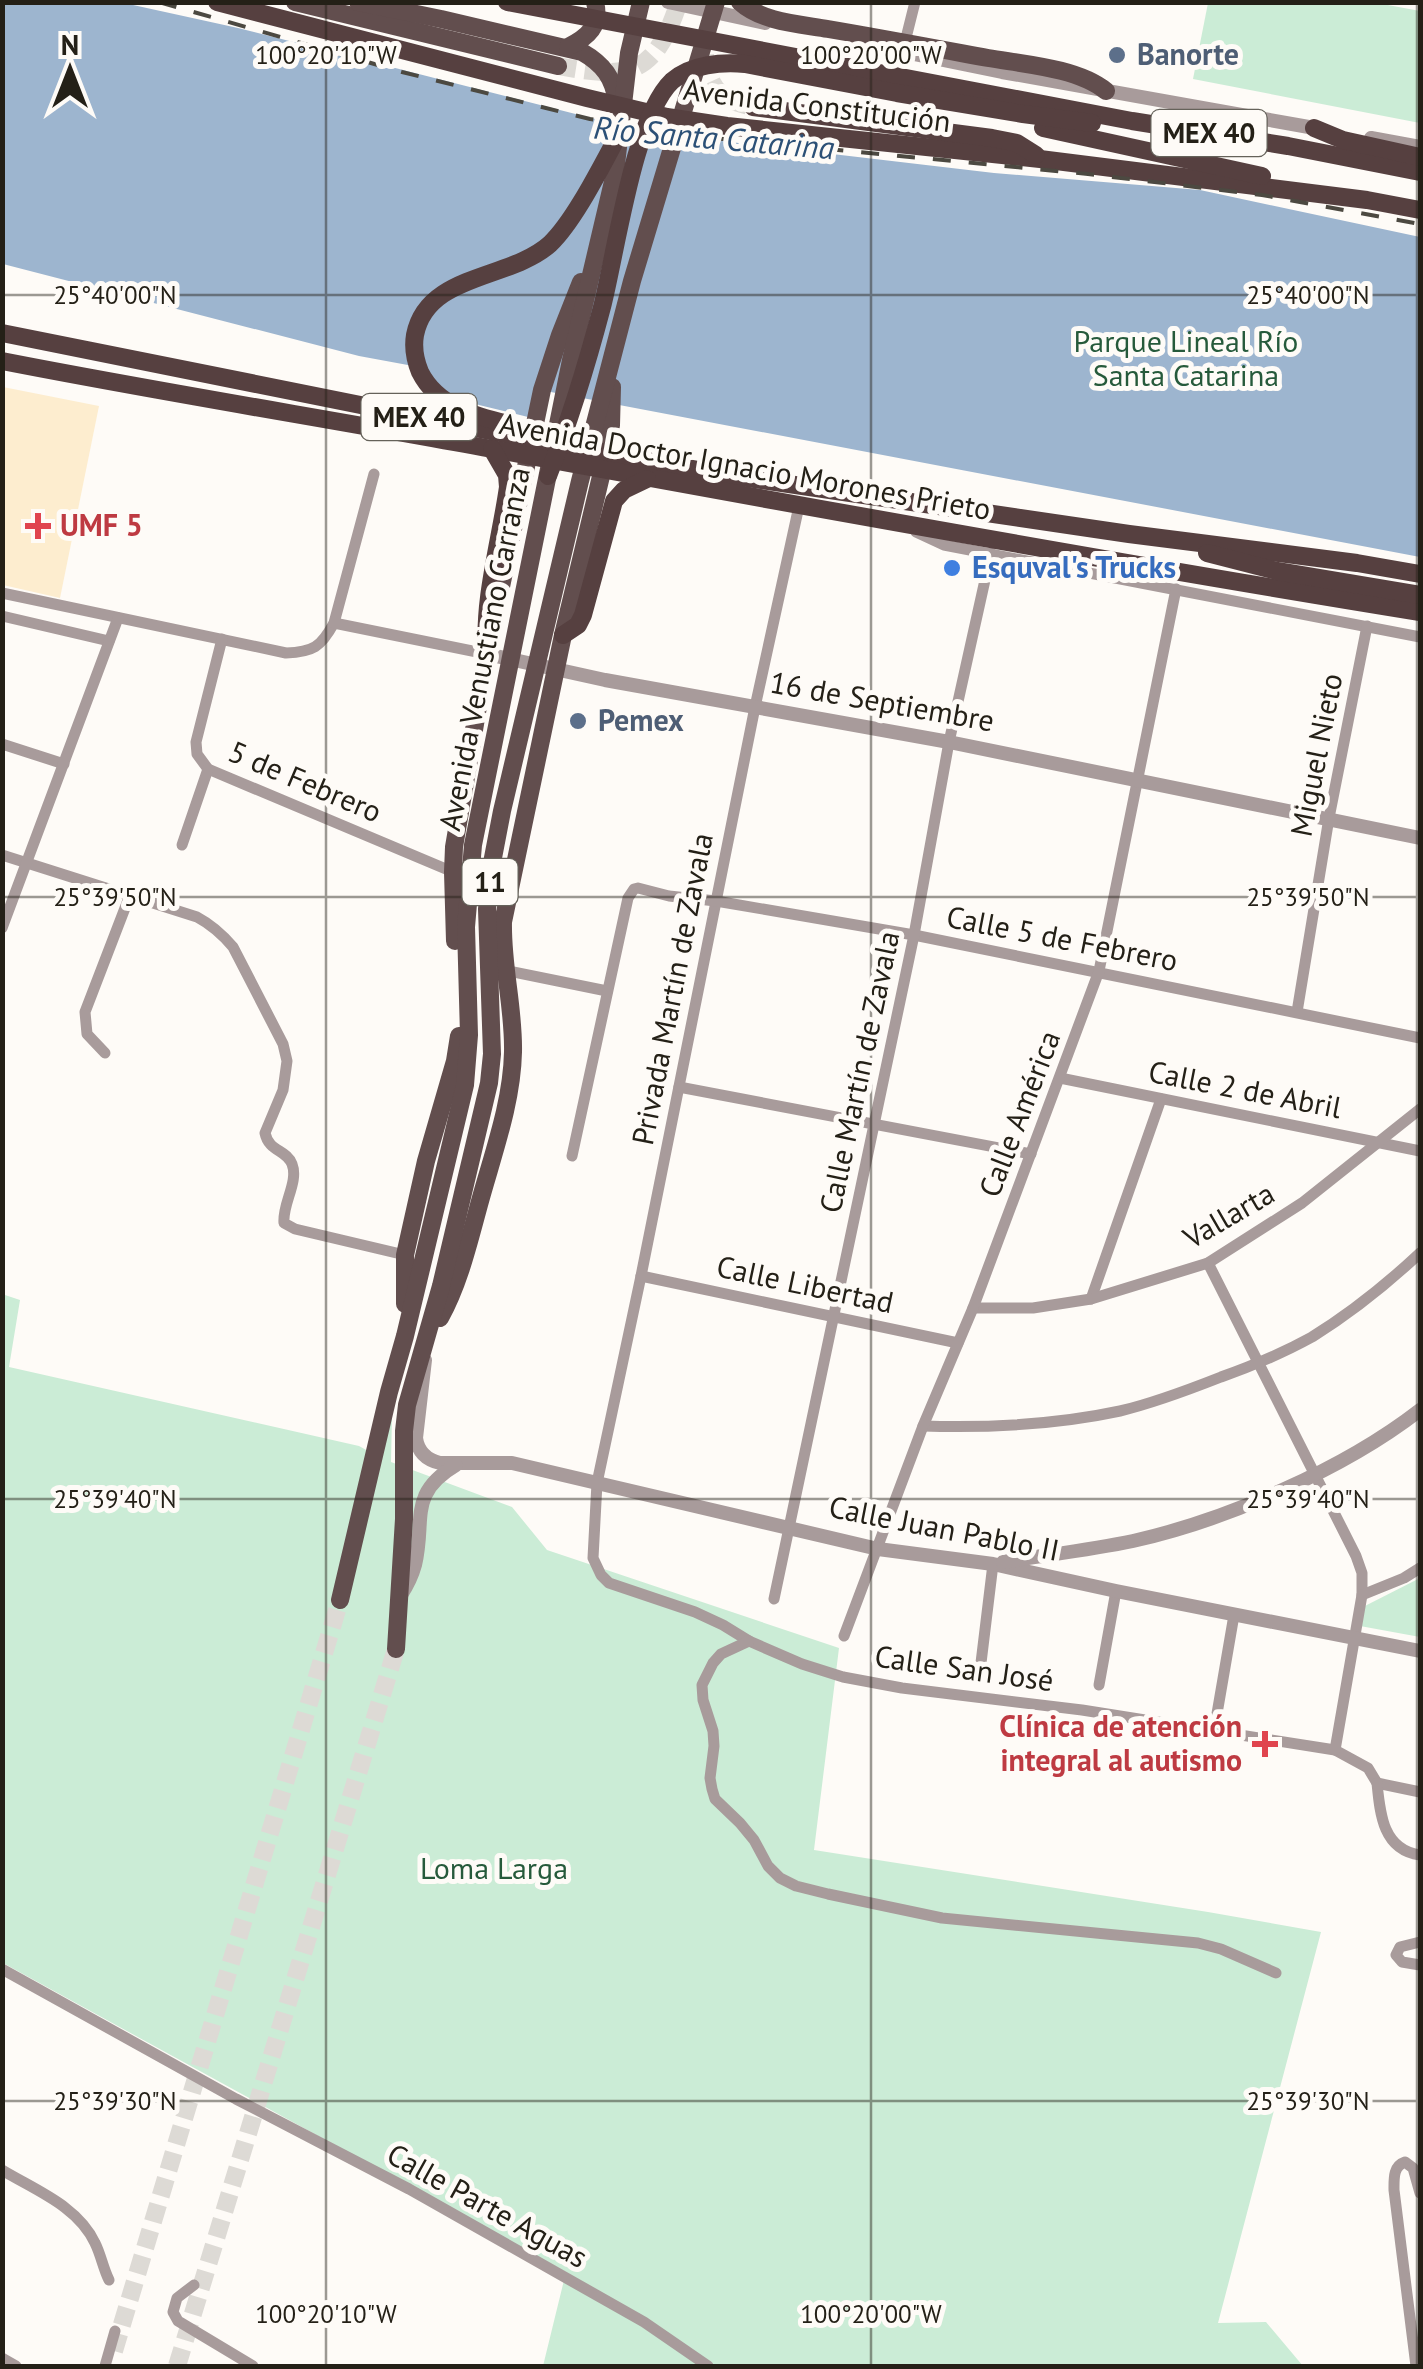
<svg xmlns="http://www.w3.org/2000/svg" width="1423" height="2369" viewBox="0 0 1423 2369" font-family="'PT Sans',sans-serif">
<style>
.built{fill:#fdedcf}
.green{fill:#cbecd6}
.water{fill:#9db5cf}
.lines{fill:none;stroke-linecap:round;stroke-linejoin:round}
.primary-tunnel{stroke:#dddad5;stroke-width:18;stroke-dasharray:18 9;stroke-linecap:butt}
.trunk-tunnel{stroke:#dddad5;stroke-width:18;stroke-dasharray:18 9;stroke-linecap:butt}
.minor{stroke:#a89b9b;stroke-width:11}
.tertiary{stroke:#a89b9b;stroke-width:14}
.primary{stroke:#624e4e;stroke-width:18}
.trunk{stroke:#564040;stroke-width:18}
.rail{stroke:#4c4941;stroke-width:4;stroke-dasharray:18 18;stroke-linecap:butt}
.ticks{fill:none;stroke:#242017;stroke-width:2.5;stroke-opacity:0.45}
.service-dot{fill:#5c6f8a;stroke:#fefbf7;stroke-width:4}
.health-dot{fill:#e0444e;stroke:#fefbf7;stroke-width:4}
.shop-dot{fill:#3f7fe0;stroke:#fefbf7;stroke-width:4}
.labels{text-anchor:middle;stroke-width:10;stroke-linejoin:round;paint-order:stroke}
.shield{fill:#fefbf7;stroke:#65625a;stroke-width:2.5}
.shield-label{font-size:28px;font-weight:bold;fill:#242017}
.service-label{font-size:30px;font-weight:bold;fill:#4e5e75;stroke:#fefbf7;text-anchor:start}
.street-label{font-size:30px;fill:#242017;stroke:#fefbf7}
.park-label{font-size:30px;fill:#265a3b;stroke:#fefbf7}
.health-label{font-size:30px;font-weight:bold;fill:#be3a42;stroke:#fefbf7;text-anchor:start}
.shop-label{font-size:30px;font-weight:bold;fill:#366cbe;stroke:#fefbf7;text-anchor:start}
.water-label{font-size:32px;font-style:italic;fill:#2c5076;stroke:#fefbf7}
.ticks-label{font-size:25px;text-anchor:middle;fill:#242017;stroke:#fefbf7;stroke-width:10;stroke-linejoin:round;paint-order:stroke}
</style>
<rect width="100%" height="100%" fill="#fefbf7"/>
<path class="built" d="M3 387 99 406 60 598 3 585Z"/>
<g class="green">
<path d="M1377 3 1420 11V123L1193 79 1208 3Z"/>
<path d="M2 1294 20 1300 9 1367 359 1446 379 1457 392 1415 391 1462 512 1507 547 1550 839 1648 814 1850 1208 1912 1321 1932 1218 2323 1266 2322 1303 2366H543L566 2272 3 1963Z"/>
<path d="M1420 1578V1637L1360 1626 1359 1609Z"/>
</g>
<path class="water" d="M2 3H124L238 28 646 132 994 173 1200 190 1420 237V557L535 389 528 417 479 405 432 386 424 368 359 356 3 264Z"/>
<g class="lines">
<g class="primary-tunnel">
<path d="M558 66C630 79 654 77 679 2"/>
<path d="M114 2351 340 1600"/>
<path d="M177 2366 396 1649"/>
</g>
<path class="trunk-tunnel" d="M705 55C709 89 720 100 753 107"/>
<g class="minor">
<path d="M905 42 915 2"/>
<path d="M799 506 755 707 641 1276 597 1483 593 1558 601 1575 609 1583 695 1612 723 1625 749 1641 802 1664 843 1677 902 1688 1082 1710 1335 1750 1368 1768 1377 1783 1420 1792"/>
<path d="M916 532 944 545 1420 637"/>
<path d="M2 593 286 653C313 652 321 647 334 623L374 474"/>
<path d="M2 616 109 641"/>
<path d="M334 623 487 654"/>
<path d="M222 639 196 742 197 754 208 769 453 872"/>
<path d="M2 744 64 764"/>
<path d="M182 845 208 769"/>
<path d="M2 855 197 917C212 925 222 934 233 947L283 1044 287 1061 283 1090 265 1133C269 1152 286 1149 292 1164 299 1182 282 1204 284 1223L295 1229 405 1255"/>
<path d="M2 928 118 618"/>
<path d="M504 970 607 991"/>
<path d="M1297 1012 1329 818 1367 626"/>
<path d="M105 1053 87 1034 85 1012 130 895"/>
<path d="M1060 1078 1420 1151"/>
<path d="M679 1087 1031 1154"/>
<path d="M572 1156 628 898 634 889 638 888 669 896 716 901 914 935 1420 1038"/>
<path d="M1208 1263 1356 1556 1362 1573V1595L1335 1750"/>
<path d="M641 1276 958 1343"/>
<path d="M1091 1299 1161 1099"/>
<path d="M973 1308H1033L1091 1299 1208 1263 1302 1203 1420 1109"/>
<path d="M923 1426C988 1428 1055 1425 1120 1411 1154 1403 1188 1390 1221 1377 1252 1366 1283 1353 1312 1337 1349 1314 1388 1283 1420 1253"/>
<path d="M1362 1595 1404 1578 1420 1568"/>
<path d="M774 1599 914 935 949 742 991 553"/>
<path d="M844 1636 923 1426 973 1308 1099 971 1176 589"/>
<path d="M749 1641 721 1654 713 1663 702 1685 703 1700 713 1731 714 1746 710 1778 712 1789 715 1799 740 1823 754 1840 768 1866 780 1878 796 1886 828 1894 942 1918 1198 1943 1221 1949 1276 1973"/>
<path d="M980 1671 993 1564"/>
<path d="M1099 1685 1116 1591"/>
<path d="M1214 1731 1234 1615"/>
<path d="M1377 1783C1380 1814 1383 1850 1420 1855"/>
<path d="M1420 1942 1400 1947 1396 1955 1402 1962 1420 1965"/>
<path d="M2 1969 236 2099 409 2189 644 2322 708 2366"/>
<path d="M2 2170C35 2190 78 2206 95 2243 101 2255 103 2268 109 2280"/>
<path d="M194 2285 177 2298 173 2312 178 2321 253 2366"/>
<path d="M2 2358 16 2366"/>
<path d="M105 2366 115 2331"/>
<path d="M1416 2366 1394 2190C1394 2179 1393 2166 1405 2162L1413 2168 1420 2193"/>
</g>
<g class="tertiary">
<path d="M668 2 765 23"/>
<path d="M855 42 1002 72 1320 129"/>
<path d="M1371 138 1420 147"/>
<path d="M487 654 605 680 949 742 1420 838"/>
<path d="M425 1360 416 1438C418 1452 427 1460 440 1463H512L878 1549 993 1564 1116 1591 1420 1651"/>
<path d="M1003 1562C1046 1555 1090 1550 1133 1541 1227 1520 1344 1469 1420 1410"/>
<path d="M401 1595C407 1586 412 1576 415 1565 426 1520 407 1494 456 1465"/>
</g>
<g class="primary">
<path d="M295 2 558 66"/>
<path d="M358 2 441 19 582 52C603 64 614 78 617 103"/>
<path d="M740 2C762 22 799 24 828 29 881 38 934 48 988 58 1023 64 1078 68 1106 91"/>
<path d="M568 47C588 37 601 26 595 2"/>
<path d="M455 941 453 872 454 847 487 654 542 390 560 335 581 282"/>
<path d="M405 1304V1255L426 1161 455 1061 459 1036"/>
<path d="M440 1318C461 1280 470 1236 482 1194 495 1148 512 1100 513 1052 514 1008 502 967 503 922L563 635 602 472 611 425 612 387"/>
<path d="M340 1600 389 1392 405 1336 465 1085 469 1035 466 927 473 845 571 360 615 173 629 53 641 2"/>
<path d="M396 1649 404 1519V1431L407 1405 441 1286 489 1083 492 1054 487 909 492 863 502 811 580 481 632 281 716 2"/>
</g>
<g class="trunk">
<path d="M217 2 587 98 667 117 727 126 1040 159 1367 200 1420 210"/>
<path d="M507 2 1132 121 1288 146 1420 172"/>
<path d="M753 107 992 138 1017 143 1036 155"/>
<path d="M1043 128 1262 176"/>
<path d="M1314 128 1343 140 1420 157"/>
<path d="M2 333 505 434 720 474 1129 534 1357 563 1420 574"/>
<path d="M2 361C165 393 329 419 492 449 801 506 1110 562 1420 612"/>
<path d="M509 424C474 416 437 406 420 372 415 360 413 347 415 335 427 273 510 280 550 244 575 220 602 165 619 134"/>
<path d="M548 476C570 420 587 364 602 307 616 253 634 117 672 81 691 64 722 62 745 64L897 93 1023 114 1092 123"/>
<path d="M1207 553 1277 571 1420 595"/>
<path d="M563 635 578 625 583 615 614 501 624 490 647 479"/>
<path d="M487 654C483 598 500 543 508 487L507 475 492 449"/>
</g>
<path class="rail" d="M159 2 402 72 590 119 713 138 1088 174 1262 195 1420 224"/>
</g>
<path class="ticks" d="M326 2V2366M871 2V2366M1417 2V2366M2 295H1420M2 897H1420M2 1499H1420M2 2101H1420"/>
<g class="service-dot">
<circle cx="1117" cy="55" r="10"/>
<circle cx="578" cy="721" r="10"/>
</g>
<g class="health-dot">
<path d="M33 511h10v10h10v10h-10v10h-10v-10h-10v-10h10z"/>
<path d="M1260 1729h10v10h10v10h-10v10h-10v-10h-10v-10h10z"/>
</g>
<circle class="shop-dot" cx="952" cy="568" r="10"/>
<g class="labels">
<g class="shield">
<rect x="1151.5" y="110" width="115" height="46" rx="8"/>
<rect x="361.5" y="394" width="115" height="46" rx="8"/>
<rect x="462.5" y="859" width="55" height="46" rx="8"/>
</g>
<g class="shield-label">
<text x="1209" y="143">MEX 40</text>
<text x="419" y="427">MEX 40</text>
<text x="490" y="892">11</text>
</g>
<g class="service-label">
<text x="1137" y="65">Banorte</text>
<text x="598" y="731">Pemex</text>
</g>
<g class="street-label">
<text transform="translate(817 106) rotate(7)" y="10">Avenida Constitución</text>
<text transform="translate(745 467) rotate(10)" y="10">Avenida Doctor Ignacio Morones Prieto</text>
<text transform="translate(485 649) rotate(-79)" y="10">Avenida Venustiano Carranza</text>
<text transform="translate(882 702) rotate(10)" y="10">16 de Septiembre</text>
<text transform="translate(1317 755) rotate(-79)" y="10">Miguel Nieto</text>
<text transform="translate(305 782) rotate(23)" y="10">5 de Febrero</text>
<text transform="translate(1062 939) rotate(11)" y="10">Calle 5 de Febrero</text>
<text transform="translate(673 989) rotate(-79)" y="10">Privada Martín de Zavala</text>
<text transform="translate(860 1072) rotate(-78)" y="10">Calle Martín de Zavala</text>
<text transform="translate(1245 1090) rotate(11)" y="10">Calle 2 de Abril</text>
<text transform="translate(1020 1114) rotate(-69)" y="10">Calle América</text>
<text transform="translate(1229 1216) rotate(-30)" y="10">Vallarta</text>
<text transform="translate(805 1285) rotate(12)" y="10">Calle Libertad</text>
<text transform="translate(944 1529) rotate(11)" y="10">Calle Juan Pablo II</text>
<text transform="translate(964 1669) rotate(8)" y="10">Calle San José</text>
<text transform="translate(487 2206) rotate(29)" y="10">Calle Parte Aguas</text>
</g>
<g class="park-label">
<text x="1186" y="352">Parque Lineal Río<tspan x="1186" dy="34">Santa Catarina</tspan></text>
<text x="494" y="1879">Loma Larga</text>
</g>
<g class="health-label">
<text x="60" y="536">UMF 5</text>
<text x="1242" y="1737" text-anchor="end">Clínica de atención<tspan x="1242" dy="34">integral al autismo</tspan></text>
</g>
<g class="shop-label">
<text x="972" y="578">Esquval's Trucks</text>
</g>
<g class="water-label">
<text transform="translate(714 138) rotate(5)" y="11">Río Santa Catarina</text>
</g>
</g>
<g class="ticks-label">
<text x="326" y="64">100°20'10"W</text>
<text x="871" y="64">100°20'00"W</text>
<text x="115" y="304">25°40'00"N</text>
<text x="1308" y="304">25°40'00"N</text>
<text x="115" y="906">25°39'50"N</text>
<text x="1308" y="906">25°39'50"N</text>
<text x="115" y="1508">25°39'40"N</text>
<text x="1308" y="1508">25°39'40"N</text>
<text x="115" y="2110">25°39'30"N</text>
<text x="1308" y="2110">25°39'30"N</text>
<text x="326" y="2323">100°20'10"W</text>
<text x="871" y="2323">100°20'00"W</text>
</g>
<rect width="1423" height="2369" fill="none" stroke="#242017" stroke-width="10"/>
<g transform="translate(70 70)" stroke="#fefbf7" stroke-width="8" paint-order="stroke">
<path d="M0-8L18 38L0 25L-18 38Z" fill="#242017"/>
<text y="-15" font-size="28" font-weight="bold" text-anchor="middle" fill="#242017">N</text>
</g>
</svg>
